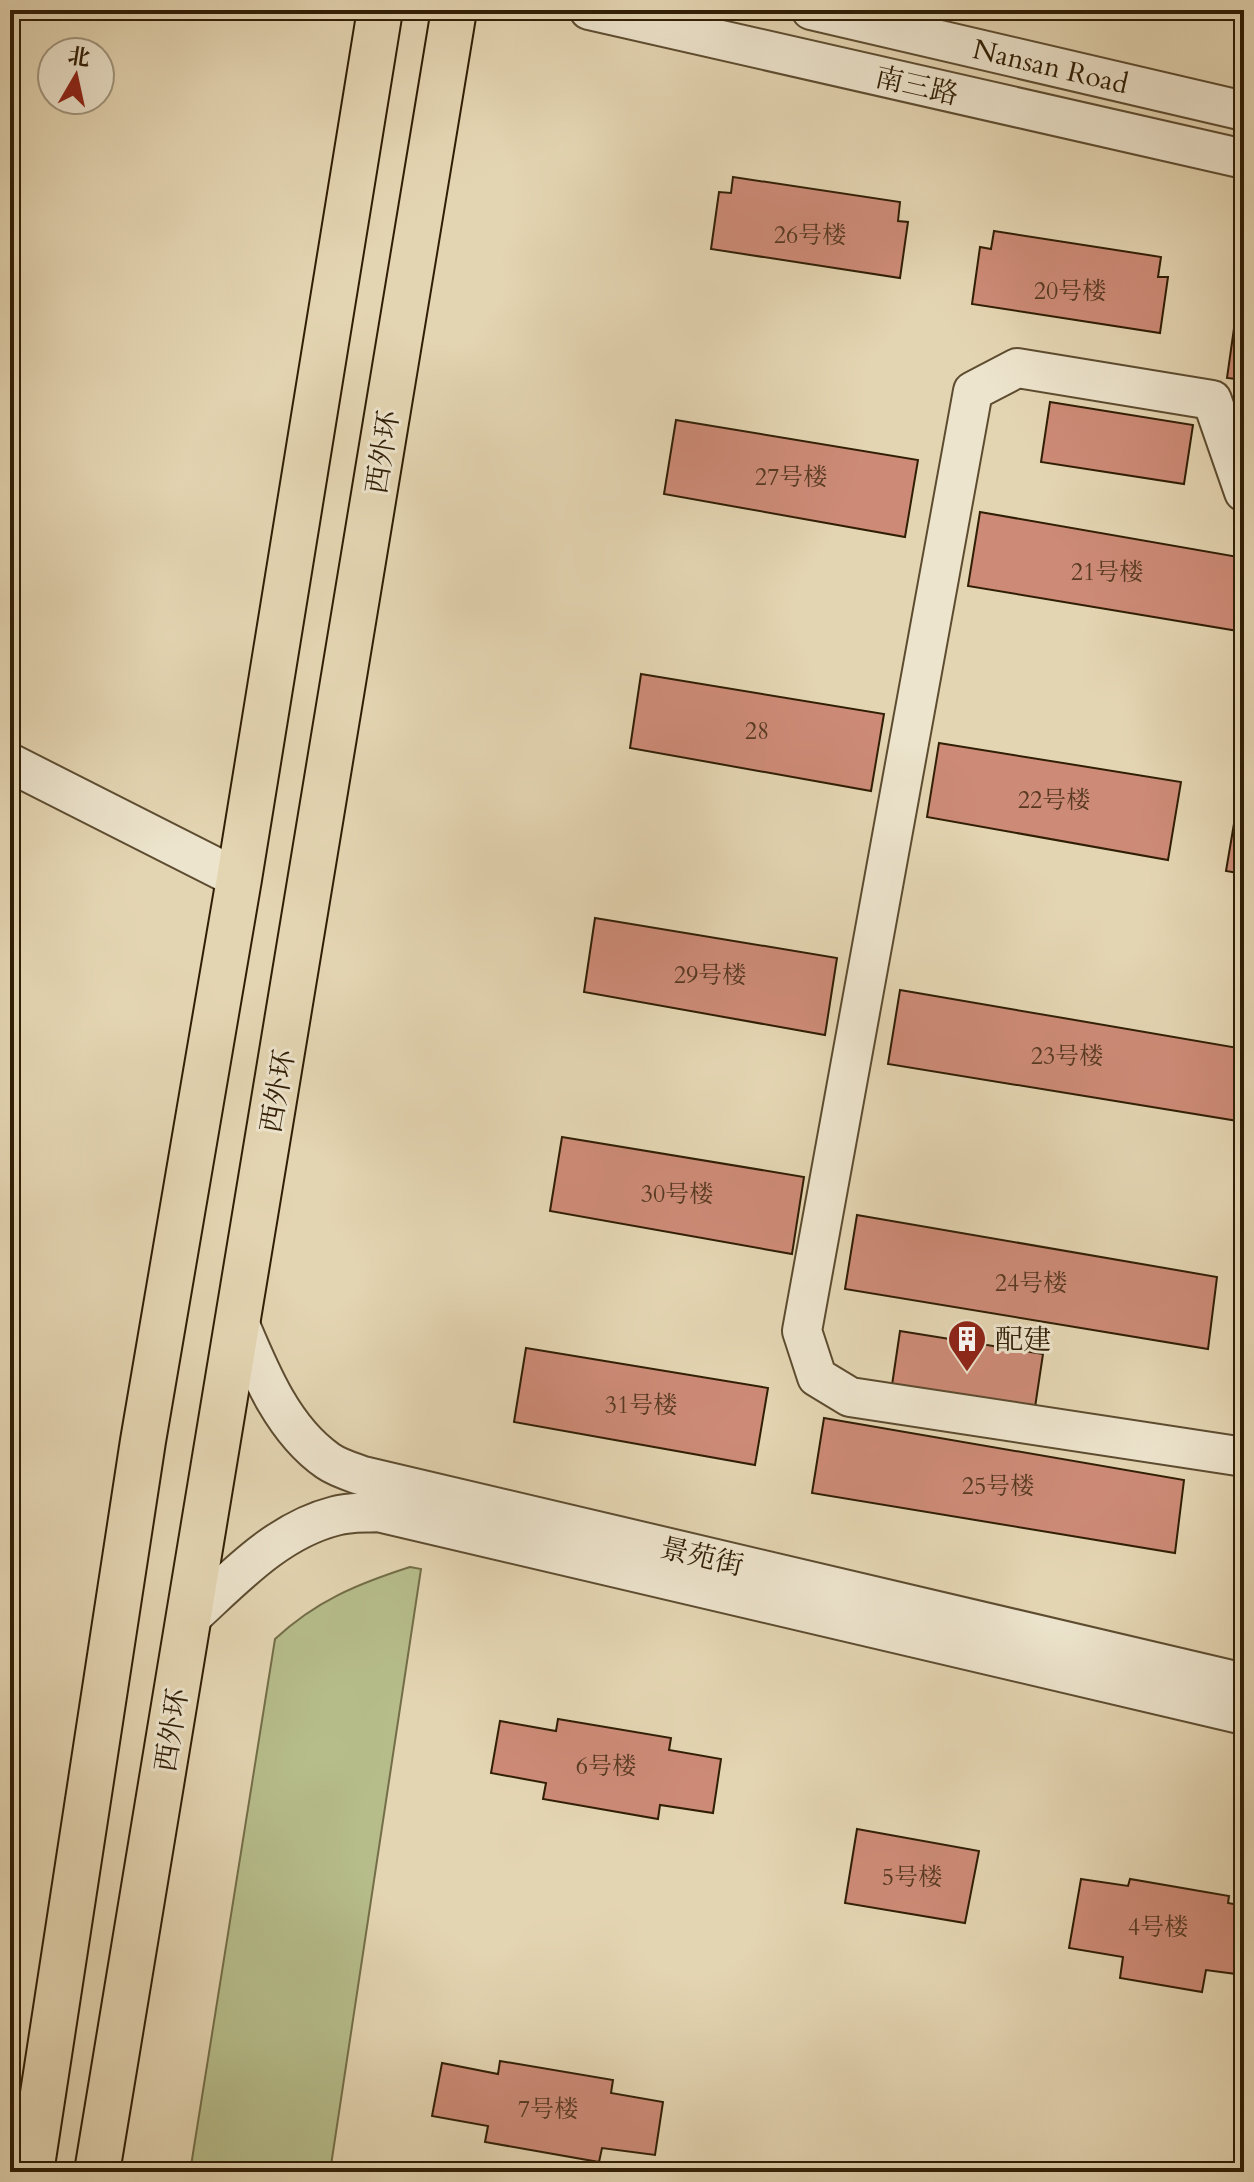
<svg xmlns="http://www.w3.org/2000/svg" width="1254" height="2182" viewBox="0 0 1254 2182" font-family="Cardo,'Noto Serif SC',serif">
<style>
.green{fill:#b6bd8b;stroke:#736e48;stroke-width:2}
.building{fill:#cd8b77;stroke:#301e05;stroke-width:2}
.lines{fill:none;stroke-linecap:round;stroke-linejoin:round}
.minor-casing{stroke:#5d4c30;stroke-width:42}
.highway-casing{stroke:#301e05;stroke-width:48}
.minor{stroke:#ede4cd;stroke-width:38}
.highway{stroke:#e4d5b2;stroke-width:44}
.labels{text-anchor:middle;stroke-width:6;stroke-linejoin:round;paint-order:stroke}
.number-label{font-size:24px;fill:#573922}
.street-label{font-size:28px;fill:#301e05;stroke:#ede4cd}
.poi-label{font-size:28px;fill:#301e05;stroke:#ede4cd;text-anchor:start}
</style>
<rect width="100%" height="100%" fill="#e4d5b2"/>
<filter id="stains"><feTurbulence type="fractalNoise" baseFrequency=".0025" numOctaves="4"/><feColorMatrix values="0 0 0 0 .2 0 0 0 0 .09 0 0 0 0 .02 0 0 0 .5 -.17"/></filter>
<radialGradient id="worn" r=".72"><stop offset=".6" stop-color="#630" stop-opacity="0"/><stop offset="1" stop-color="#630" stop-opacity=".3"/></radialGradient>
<path class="green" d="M410 1567 421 1569 330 2172H190L275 1639C316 1601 357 1584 410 1567Z"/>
<g class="building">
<path d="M733 177 900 202 898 221 908 222 900 278 711 249 719 192 731 193Z"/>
<path d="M994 231 1161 257 1158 277H1168L1160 333 972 304 980 247 991 249Z"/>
<path d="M1235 321 1244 322V380L1227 378Z"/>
<path d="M1050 402 1193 425 1184 484 1041 462Z"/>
<path d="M676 420 918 460 905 537 664 494Z"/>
<path d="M980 512 1244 558V632L968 586Z"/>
<path d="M641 674 884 714 871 791 630 748Z"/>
<path d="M939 743 1181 782 1168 860 927 817Z"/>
<path d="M1238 800 1244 801V874L1226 871Z"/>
<path d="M595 918 837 958 825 1035 584 992Z"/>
<path d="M900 990 1244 1049V1122L888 1064Z"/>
<path d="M562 1137 804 1177 792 1254 550 1211Z"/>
<path d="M857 1215 1217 1277 1208 1349 845 1289Z"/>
<path d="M900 1331 1043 1354 1034 1414 891 1392Z"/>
<path d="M526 1348 768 1388 755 1465 514 1422Z"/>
<path d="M824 1418 1184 1480 1175 1553 812 1493Z"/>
<path d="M1244 1540V1600L1234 1598Z"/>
<path d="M558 1719 671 1738 669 1750 721 1759 713 1813 660 1805 658 1819 543 1799 546 1783 491 1773 500 1721 556 1731Z"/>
<path d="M857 1829 979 1851 965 1923 845 1903Z"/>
<path d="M1081 1879 1128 1886 1130 1879 1229 1896 1228 1903 1244 1906V1975L1206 1970 1202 1992 1120 1978 1123 1957 1069 1948Z"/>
<path d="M500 2061 613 2080 611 2093 663 2102 655 2155 602 2148 599 2162 485 2142 488 2126 432 2116 442 2063 498 2074Z"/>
</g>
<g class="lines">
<g class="minor-casing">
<g id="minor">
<path d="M589 10 1244 159"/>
<path id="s1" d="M811 10 1244 111"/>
<path d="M1244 492 1212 400 1017 368 973 391 802 1331 817 1377 850 1397 1244 1457"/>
<path d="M10 763 239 879"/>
<path d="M238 1320C259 1370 282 1429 328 1461 338 1468 352 1472 363 1476L1244 1683"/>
<path d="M190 1618C233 1579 276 1531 335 1516 348 1512 364 1513 378 1512L1244 1715"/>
</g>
</g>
<g class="highway-casing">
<g id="highway">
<path d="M31 2172 143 1441 239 879 380 10"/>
<path d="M97 2172 454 10"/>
</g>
</g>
<use href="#minor" class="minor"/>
<use href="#highway" class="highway"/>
</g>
<defs>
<g id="building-pin" transform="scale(2)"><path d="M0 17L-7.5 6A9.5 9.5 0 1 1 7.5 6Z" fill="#8f2418" stroke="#ede4cd"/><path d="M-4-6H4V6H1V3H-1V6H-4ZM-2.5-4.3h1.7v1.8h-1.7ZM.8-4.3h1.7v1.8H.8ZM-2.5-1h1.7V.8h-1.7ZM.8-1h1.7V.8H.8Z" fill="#fff"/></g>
</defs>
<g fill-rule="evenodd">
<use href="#building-pin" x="967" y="1339"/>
</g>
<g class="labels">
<g class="number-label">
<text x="810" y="243">26号楼</text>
<text x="1070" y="299">20号楼</text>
<text x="791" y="485">27号楼</text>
<text x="1107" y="580">21号楼</text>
<text x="757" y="739">28</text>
<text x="1054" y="808">22号楼</text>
<text x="710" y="983">29号楼</text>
<text x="1067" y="1064">23号楼</text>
<text x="677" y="1202">30号楼</text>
<text x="1031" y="1291">24号楼</text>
<text x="641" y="1413">31号楼</text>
<text x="998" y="1494">25号楼</text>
<text x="606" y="1774">6号楼</text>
<text x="912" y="1885">5号楼</text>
<text x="1158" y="1935">4号楼</text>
<text x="548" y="2117">7号楼</text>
</g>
<g class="street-label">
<text dy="10" stroke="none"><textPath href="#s1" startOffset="246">Nansan Road</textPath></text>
<text transform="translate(917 85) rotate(13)" y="10">南三路</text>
<text transform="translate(382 452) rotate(-81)" y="10">西外环</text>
<text transform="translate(277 1091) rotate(-80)" y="10">西外环</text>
<text transform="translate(702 1556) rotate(13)" y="10">景苑街</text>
<text transform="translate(171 1730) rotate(-81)" y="10">西外环</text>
</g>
<g class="poi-label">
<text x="995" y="1349">配建</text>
</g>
</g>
<rect width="1254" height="2182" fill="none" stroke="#e4d5b2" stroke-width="40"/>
<rect x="12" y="12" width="1230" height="2158" fill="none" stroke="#301e05" stroke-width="4"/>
<rect x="20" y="20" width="1214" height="2142" fill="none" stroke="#301e05" stroke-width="2"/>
<g transform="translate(76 76) rotate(9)"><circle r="38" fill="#ede4cd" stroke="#a1957d" stroke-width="2"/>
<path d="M0-6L14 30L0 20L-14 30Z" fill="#8f2418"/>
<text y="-12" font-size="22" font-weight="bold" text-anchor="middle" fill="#301e05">北</text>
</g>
<rect width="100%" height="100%" filter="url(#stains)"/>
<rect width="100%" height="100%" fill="url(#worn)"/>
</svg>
